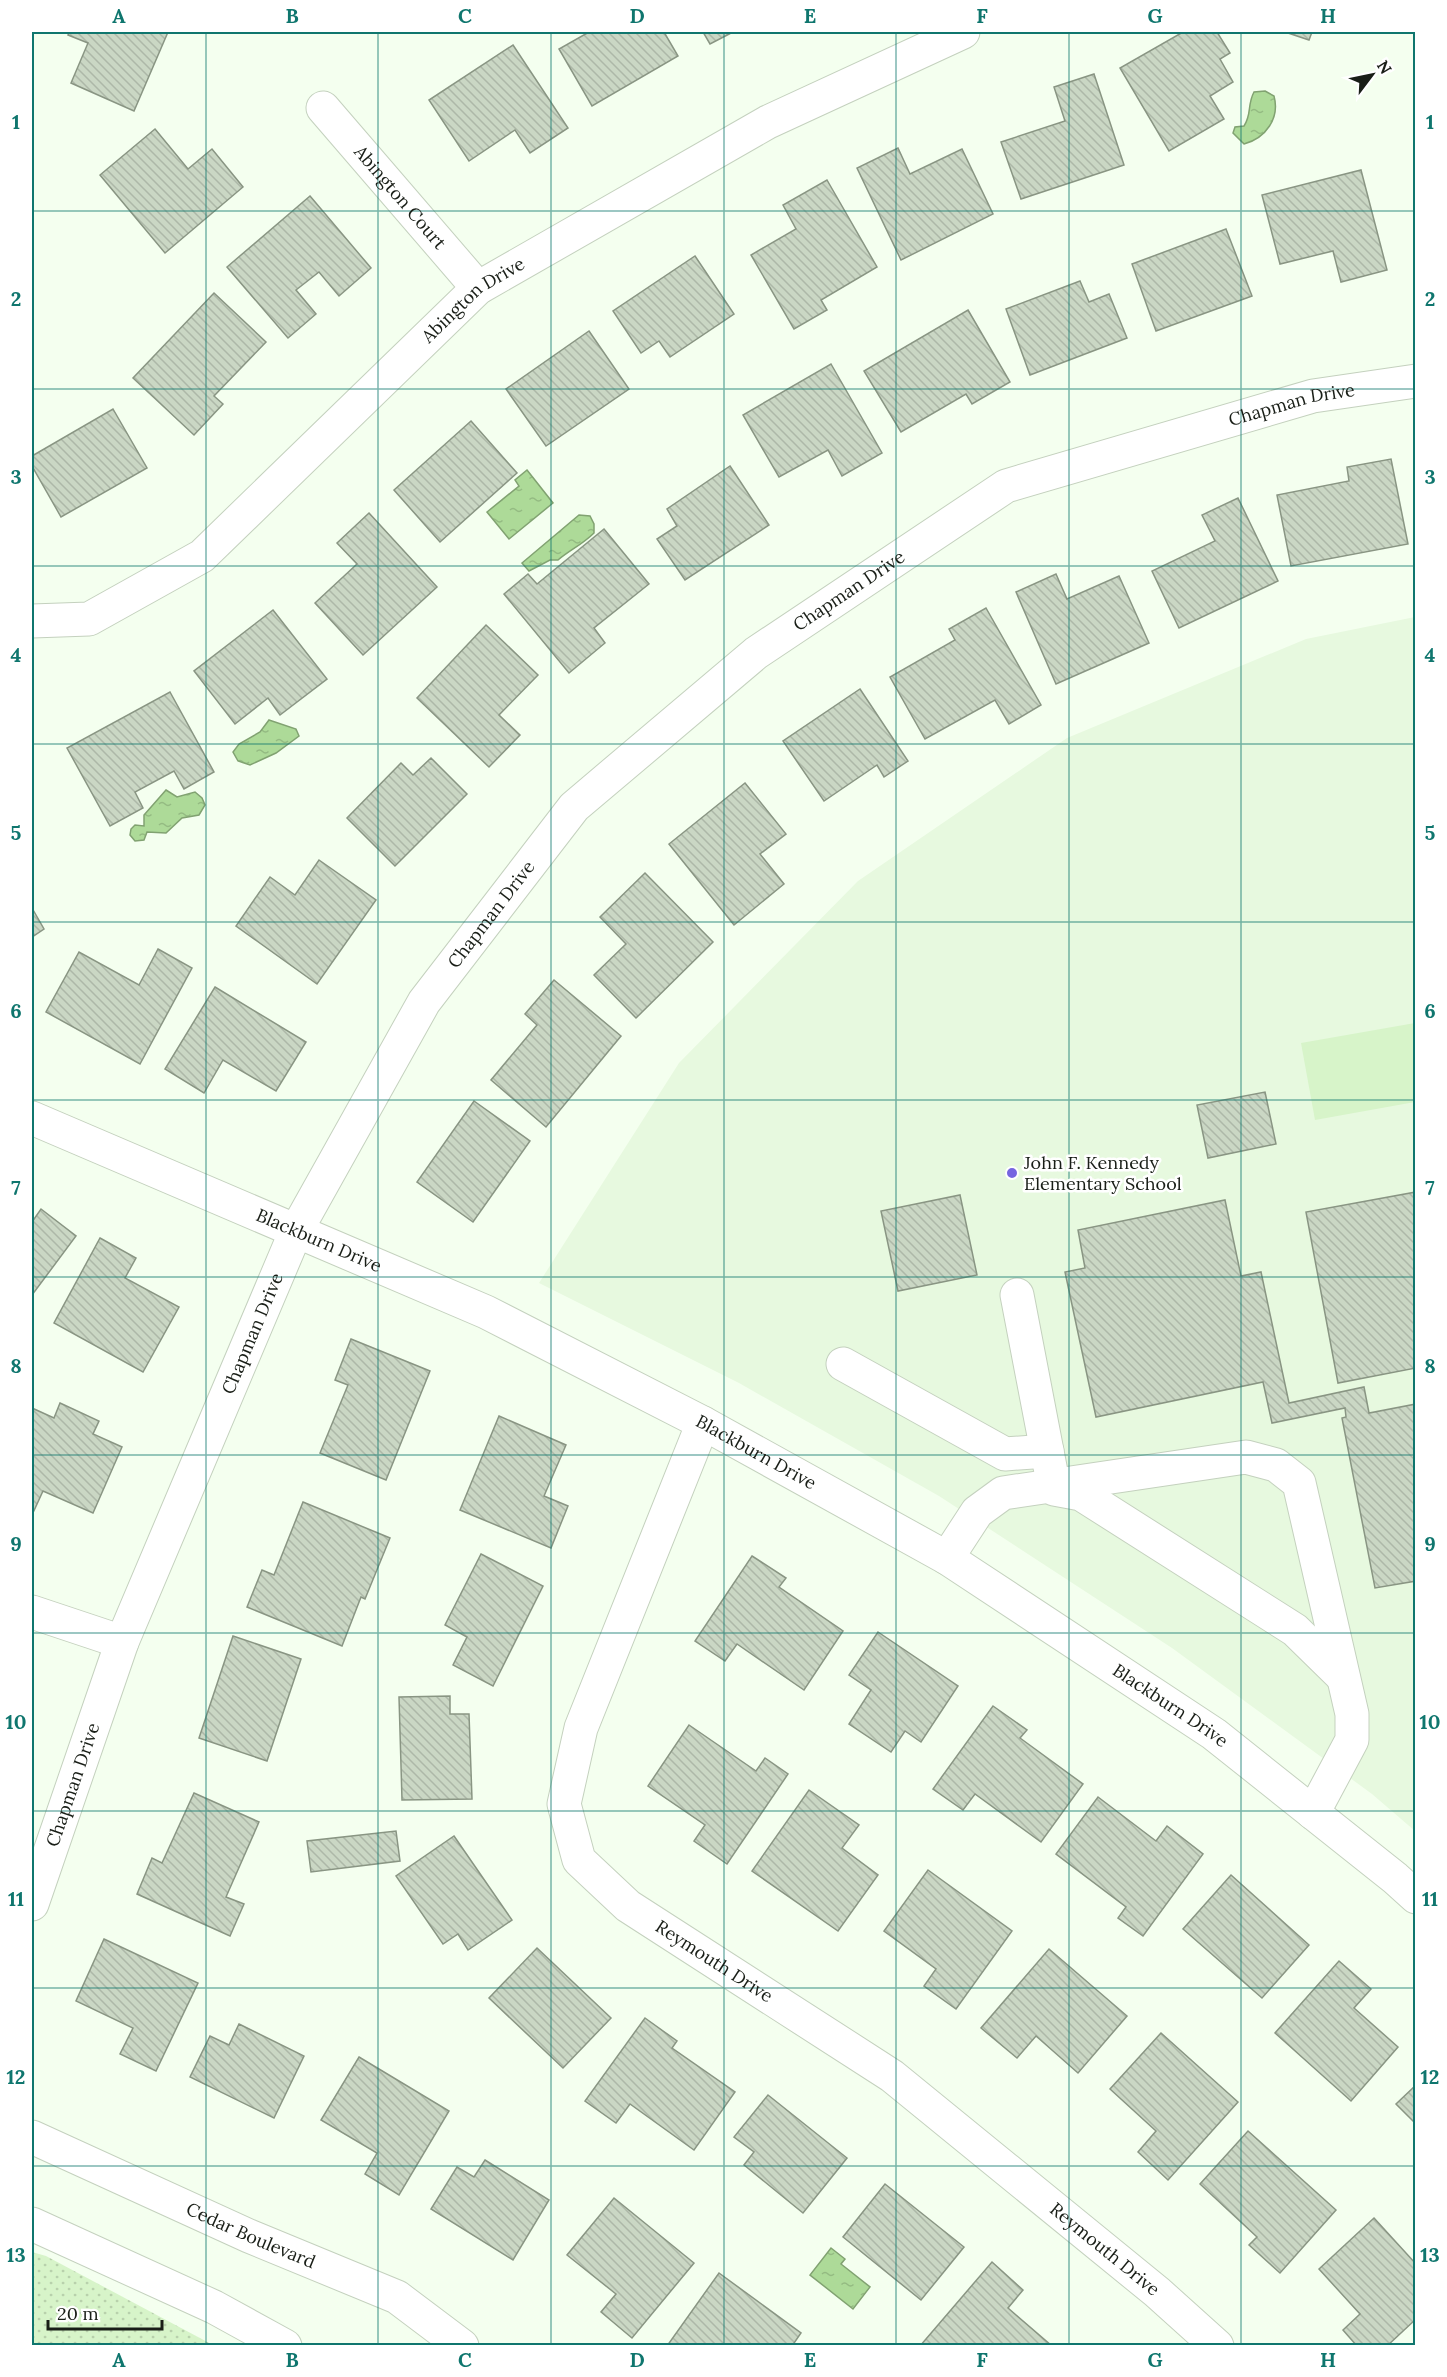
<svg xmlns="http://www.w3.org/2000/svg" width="1447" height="2377" viewBox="0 0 1447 2377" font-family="Lora,serif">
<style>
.built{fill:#e7f9df}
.green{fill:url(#green-dots)}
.pitch{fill:#d7f4c9}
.water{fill:url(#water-ripples);stroke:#81a271;stroke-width:1.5}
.building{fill:url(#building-back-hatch);stroke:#899583;stroke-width:1.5}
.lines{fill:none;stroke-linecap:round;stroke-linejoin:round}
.minor-casing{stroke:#c4d1be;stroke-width:35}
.major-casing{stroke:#c4d1be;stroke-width:35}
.minor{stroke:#fff;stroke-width:33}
.major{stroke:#fff;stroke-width:33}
.grid{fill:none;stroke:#0f766e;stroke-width:1.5;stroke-opacity:0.55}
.poi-dot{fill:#7665e0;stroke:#fff;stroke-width:2}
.labels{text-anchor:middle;stroke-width:5;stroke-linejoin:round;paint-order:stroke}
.street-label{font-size:18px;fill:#191e17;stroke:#fff}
.poi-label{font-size:18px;fill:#191e17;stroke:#fff;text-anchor:start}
.neatline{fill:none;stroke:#0f766e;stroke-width:2}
.grid-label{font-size:20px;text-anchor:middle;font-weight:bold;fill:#0f766e}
</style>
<defs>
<pattern id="green-dots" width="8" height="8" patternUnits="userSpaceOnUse" patternTransform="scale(1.5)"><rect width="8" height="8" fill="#d7f4c9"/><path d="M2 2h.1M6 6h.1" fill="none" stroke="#b8d1ac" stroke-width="1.8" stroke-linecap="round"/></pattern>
<pattern id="water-ripples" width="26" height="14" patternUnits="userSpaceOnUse" patternTransform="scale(1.5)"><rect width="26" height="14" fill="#adda98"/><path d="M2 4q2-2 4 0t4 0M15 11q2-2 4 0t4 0" fill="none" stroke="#94bb82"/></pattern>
<pattern id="building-back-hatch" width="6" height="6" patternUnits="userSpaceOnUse" patternTransform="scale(1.5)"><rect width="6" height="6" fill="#cad7c4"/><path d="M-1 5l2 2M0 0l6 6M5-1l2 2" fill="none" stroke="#adb8a8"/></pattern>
</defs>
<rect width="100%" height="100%" fill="#f4ffef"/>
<path class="built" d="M1415 617V1831L1372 1794 1172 1648 939 1496 739 1383 539 1283 679 1063 858 881 1067 738 1306 639Z"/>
<path class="green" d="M32 2252 46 2256 213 2345H32Z"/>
<path class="pitch" d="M1415 1023V1102L1315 1120 1301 1043Z"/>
<g class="water">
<path d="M1265 91 1274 96C1280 118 1266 138 1244 144L1233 133 1235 127 1244 126C1252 114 1247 105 1254 92Z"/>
<path d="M527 470 553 503 509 539 487 512 519 486 515 480Z"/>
<path d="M579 515 590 516 594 524V533C583 544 570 550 558 560H550L529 571 522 563Z"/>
<path d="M269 720 296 729 299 736 276 753 250 765 238 761 233 752 239 744 260 732Z"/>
<path d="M166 790 177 797 195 792 202 798 205 805 199 815 182 818 166 833 147 832 144 840 135 841 130 835 131 829 135 825 144 826V815Z"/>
<path d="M831 2248 845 2259 841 2264 870 2287 853 2309 810 2275Z"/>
</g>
<g class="building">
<path d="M69 32H168L134 111 71 83 88 43 68 35Z"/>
<path d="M589 32H664L678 56 592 106 559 49Z"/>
<path d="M703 32H733L710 44Z"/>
<path d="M1183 32H1217L1230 53 1220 59 1233 82 1210 96 1224 119 1169 151 1120 68Z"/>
<path d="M1285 32H1312L1309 40Z"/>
<path d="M513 45 568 128 530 153 515 130 469 161 429 100Z"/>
<path d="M1094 74 1124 165 1021 199 1001 142 1065 121 1054 87Z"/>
<path d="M155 129 188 169 212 149 243 187 165 253 100 175Z"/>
<path d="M898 148 910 174 962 149 993 214 901 260 857 168Z"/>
<path d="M1361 170 1387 270 1341 282 1333 251 1280 264 1262 195Z"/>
<path d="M827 180 877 267 821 300 827 310 794 329 751 255 796 229 783 205Z"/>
<path d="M310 196 371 268 339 296 319 272 296 290 316 314 288 338 227 267Z"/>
<path d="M1226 229 1252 296 1156 331 1132 264Z"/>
<path d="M695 256 734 314 670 357 659 341 641 353 613 311Z"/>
<path d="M1080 281 1089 302 1109 294 1127 338 1030 375 1006 309Z"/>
<path d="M214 293 266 342 214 396 223 404 194 435 133 378Z"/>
<path d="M968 310 1010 382 972 404 966 394 901 432 864 371Z"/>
<path d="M589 331 629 389 546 446 506 389Z"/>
<path d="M831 364 882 453 842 476 828 450 779 477 743 415Z"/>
<path d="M113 409 147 468 61 517 32 466V456Z"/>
<path d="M471 421 517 473 440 542 394 490Z"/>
<path d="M1391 459 1408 544 1291 566 1277 495 1349 481 1347 467Z"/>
<path d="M730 466 769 525 685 580 657 539 677 526 667 509Z"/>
<path d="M1238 498 1278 581 1179 628 1152 571 1215 541 1202 515Z"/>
<path d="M369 513 437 587 363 655 315 603 357 564 337 543Z"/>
<path d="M604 529 649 584 594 628 605 643 569 673 504 594 528 574 537 584Z"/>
<path d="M1056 574 1067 599 1119 576 1149 643 1056 684 1016 592Z"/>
<path d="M986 608 1041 705 1009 724 995 700 925 739 890 677 955 640 949 629Z"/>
<path d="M273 610 327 679 280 715 268 698 235 724 194 671Z"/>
<path d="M486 625 538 675 499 715 520 735 489 767 417 698Z"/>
<path d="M860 689 908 761 884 777 877 765 824 801 783 741Z"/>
<path d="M170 692 214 772 184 789 174 771 135 792 143 808 110 826 67 748Z"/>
<path d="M431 758 467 794 395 866 347 818 401 763 413 775Z"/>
<path d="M745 783 786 834 760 854 784 884 734 925 669 844Z"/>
<path d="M319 860 376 900 317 984 236 926 270 877 295 895Z"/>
<path d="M645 873 713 942 636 1018 594 975 626 944 600 917Z"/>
<path d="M32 908 44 929 32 937Z"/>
<path d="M158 949 192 968 140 1064 46 1012 79 952 139 985Z"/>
<path d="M554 980 621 1036 546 1127 491 1080 537 1025 525 1014Z"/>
<path d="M215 987 306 1042 276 1091 223 1060 204 1093 165 1069Z"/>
<path d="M1265 1092 1276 1144 1208 1158 1197 1105Z"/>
<path d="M474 1101 530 1141 473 1222 417 1182Z"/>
<path d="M1416 1192V1368L1338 1383 1306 1212Z"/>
<path d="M960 1195 977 1275 898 1291 881 1211Z"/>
<path d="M1225 1200 1241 1276 1261 1272 1289 1403 1364 1387 1369 1413 1416 1404V1581L1375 1588 1342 1418 1346 1417 1345 1408 1272 1423 1263 1382 1096 1417 1065 1272 1085 1268 1078 1230Z"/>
<path d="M41 1209 76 1236 32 1295V1222Z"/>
<path d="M100 1238 136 1258 125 1278 179 1307 143 1372 54 1323Z"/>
<path d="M351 1339 430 1371 386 1480 320 1453 348 1385 335 1380Z"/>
<path d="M60 1403 99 1421 93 1434 122 1447 93 1513 43 1491 32 1515V1408L54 1418Z"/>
<path d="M499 1416 566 1445 544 1496 568 1506 551 1548 460 1510Z"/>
<path d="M303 1502 390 1538 365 1599 361 1597 342 1646 247 1607 262 1570 274 1575Z"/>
<path d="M481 1554 543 1586 493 1686 453 1665 467 1637 445 1625Z"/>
<path d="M752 1556 786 1578 779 1587 843 1631 804 1690 737 1644 725 1661 695 1641Z"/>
<path d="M878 1632 958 1686 921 1742 905 1731 891 1752 849 1724 871 1690 849 1675Z"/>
<path d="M233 1636 301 1659 267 1761 199 1738Z"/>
<path d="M450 1696V1714H469L472 1799 402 1800 399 1697Z"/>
<path d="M993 1706 1027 1730 1020 1738 1083 1784 1041 1842 975 1794 963 1810 933 1789Z"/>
<path d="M689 1725 756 1771 765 1758 788 1774 727 1864 694 1841 705 1825 648 1786Z"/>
<path d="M809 1790 859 1825 842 1848 878 1875 838 1931 752 1871Z"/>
<path d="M194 1793 259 1822 226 1897 244 1904 230 1936 137 1894 152 1858 162 1863Z"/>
<path d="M1098 1797 1156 1841 1167 1826 1203 1854 1143 1936 1118 1918 1126 1907 1056 1854Z"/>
<path d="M396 1831 400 1861 311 1872 307 1841Z"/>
<path d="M454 1836 512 1920 468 1950 458 1934 443 1944 396 1876Z"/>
<path d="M928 1870 1012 1931 956 2009 924 1986 936 1969 884 1931Z"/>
<path d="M1231 1875 1309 1945 1262 1998 1183 1929Z"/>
<path d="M104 1939 198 1983 156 2071 120 2054 133 2028 76 2001Z"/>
<path d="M537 1948 611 2018 563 2068 489 1998Z"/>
<path d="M1049 1949 1127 2016 1078 2073 1036 2036 1017 2058 981 2028Z"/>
<path d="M1339 1961 1371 1989 1354 2008 1398 2047 1351 2101 1275 2033Z"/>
<path d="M645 2018 677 2041 672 2048 735 2092 694 2150 630 2104 616 2123 585 2101Z"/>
<path d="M239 2024 304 2056 274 2118 190 2077 210 2036 229 2045Z"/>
<path d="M1161 2033 1238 2102 1168 2180 1138 2152 1156 2131 1110 2089Z"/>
<path d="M359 2057 449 2111 399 2195 365 2174 377 2153 321 2120Z"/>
<path d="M1416 2085V2124L1396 2104Z"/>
<path d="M768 2095 847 2158 803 2213 744 2165 754 2152 734 2137Z"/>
<path d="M1248 2131 1336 2210 1280 2273 1249 2245 1257 2237 1200 2184Z"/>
<path d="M485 2160 549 2200 513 2260 431 2209 457 2167 474 2177Z"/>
<path d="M885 2184 964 2247 921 2300 843 2237Z"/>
<path d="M614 2198 694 2263 632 2338 601 2312 616 2294 567 2255Z"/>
<path d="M1374 2218 1416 2264V2319L1387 2346H1357L1343 2330 1360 2314 1319 2269Z"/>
<path d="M992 2262 1023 2290 1008 2308 1052 2346H920Z"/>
<path d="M719 2273 801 2333 792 2346H667Z"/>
</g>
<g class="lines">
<g class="minor-casing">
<g id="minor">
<path id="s1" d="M323 108 478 288"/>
<path id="s2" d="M32 621 89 619 202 556 478 288 768 122 963 32"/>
<path id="s3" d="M32 1118 486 1312 703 1423 947 1558 1214 1734 1395 1878 1416 1897"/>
<path d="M1017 1295 1051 1472"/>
<path d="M843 1364 1005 1454 1047 1451"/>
<path id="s4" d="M703 1423 581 1728 564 1804 579 1860 628 1906 892 2076 1157 2292 1217 2346"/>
<path d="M1054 1489 1081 1494 1295 1630 1343 1677"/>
<path d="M947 1558 977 1512 1003 1493 1246 1457 1276 1465 1299 1483 1352 1714V1740L1313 1813"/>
<path d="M32 1612 122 1642"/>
<path id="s5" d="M32 1904 122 1642 296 1231 424 1002 574 807 756 653 1006 486 1313 396 1416 381"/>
</g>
</g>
<g class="major-casing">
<g id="major">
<path id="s6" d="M32 2137 249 2236 397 2297 462 2346"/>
<path d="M32 2224 214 2307 285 2346"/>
</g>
</g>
<use href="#minor" class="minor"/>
<use href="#major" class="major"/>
</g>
<path class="grid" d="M206 32V2346M378 32V2346M551 32V2346M724 32V2346M896 32V2346M1069 32V2346M1241 32V2346M32 211H1416M32 389H1416M32 566H1416M32 744H1416M32 922H1416M32 1100H1416M32 1277H1416M32 1455H1416M32 1633H1416M32 1811H1416M32 1988H1416M32 2166H1416"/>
<circle class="poi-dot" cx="1012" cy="1173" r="6"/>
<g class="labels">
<g class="street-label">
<text dy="6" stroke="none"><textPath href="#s1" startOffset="118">Abington Court</textPath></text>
<text dy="6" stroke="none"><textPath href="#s2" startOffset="560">Abington Drive</textPath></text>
<text dy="6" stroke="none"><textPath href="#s5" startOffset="2068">Chapman Drive</textPath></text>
<text dy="6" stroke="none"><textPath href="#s5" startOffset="1582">Chapman Drive</textPath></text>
<text dy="6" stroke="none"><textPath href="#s5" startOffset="1096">Chapman Drive</textPath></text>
<text dy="6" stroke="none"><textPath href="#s3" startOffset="312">Blackburn Drive</textPath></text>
<text dy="6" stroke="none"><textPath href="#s5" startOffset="612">Chapman Drive</textPath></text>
<text dy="6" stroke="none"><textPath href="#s3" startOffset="798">Blackburn Drive</textPath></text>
<text dy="6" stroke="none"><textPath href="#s3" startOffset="1284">Blackburn Drive</textPath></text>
<text dy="6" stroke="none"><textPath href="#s5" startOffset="126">Chapman Drive</textPath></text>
<text dy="6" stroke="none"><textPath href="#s4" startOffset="634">Reymouth Drive</textPath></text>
<text dy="6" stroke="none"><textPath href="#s6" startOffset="240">Cedar Boulevard</textPath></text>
<text dy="6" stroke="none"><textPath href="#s4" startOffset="1120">Reymouth Drive</textPath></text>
</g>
<g class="poi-label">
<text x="1024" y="1169">John F. Kennedy<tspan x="1024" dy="21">Elementary School</tspan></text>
</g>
</g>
<rect width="1447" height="2377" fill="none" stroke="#ffffff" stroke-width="66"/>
<g transform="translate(1372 75) rotate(58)" stroke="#ffffff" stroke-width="4.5" paint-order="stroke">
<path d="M0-4.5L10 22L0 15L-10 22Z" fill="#191e17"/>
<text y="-9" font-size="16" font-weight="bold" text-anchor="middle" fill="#191e17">N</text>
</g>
<path d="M48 2320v9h114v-9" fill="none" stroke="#191e17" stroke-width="3"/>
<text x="57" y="2320" font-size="18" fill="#191e17" stroke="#ffffff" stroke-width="4.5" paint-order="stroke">20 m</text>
<rect x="33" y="33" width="1381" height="2311" class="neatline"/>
<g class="grid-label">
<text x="119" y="23">A</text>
<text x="292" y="23">B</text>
<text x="465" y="23">C</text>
<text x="637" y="23">D</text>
<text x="810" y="23">E</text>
<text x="982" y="23">F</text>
<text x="1155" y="23">G</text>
<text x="1328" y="23">H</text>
<text x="16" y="129">1</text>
<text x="1430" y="129">1</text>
<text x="16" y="306">2</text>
<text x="1430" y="306">2</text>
<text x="16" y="484">3</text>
<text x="1430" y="484">3</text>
<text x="16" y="662">4</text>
<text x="1430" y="662">4</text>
<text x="16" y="840">5</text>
<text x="1430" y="840">5</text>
<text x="16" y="1018">6</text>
<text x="1430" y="1018">6</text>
<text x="16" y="1195">7</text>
<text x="1430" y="1195">7</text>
<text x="16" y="1373">8</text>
<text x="1430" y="1373">8</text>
<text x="16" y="1551">9</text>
<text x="1430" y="1551">9</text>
<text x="16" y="1729">10</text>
<text x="1430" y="1729">10</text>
<text x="16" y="1906">11</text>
<text x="1430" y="1906">11</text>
<text x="16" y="2084">12</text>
<text x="1430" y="2084">12</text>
<text x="16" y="2262">13</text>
<text x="1430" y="2262">13</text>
<text x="119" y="2367">A</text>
<text x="292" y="2367">B</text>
<text x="465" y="2367">C</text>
<text x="637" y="2367">D</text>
<text x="810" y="2367">E</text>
<text x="982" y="2367">F</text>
<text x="1155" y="2367">G</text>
<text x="1328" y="2367">H</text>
</g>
</svg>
